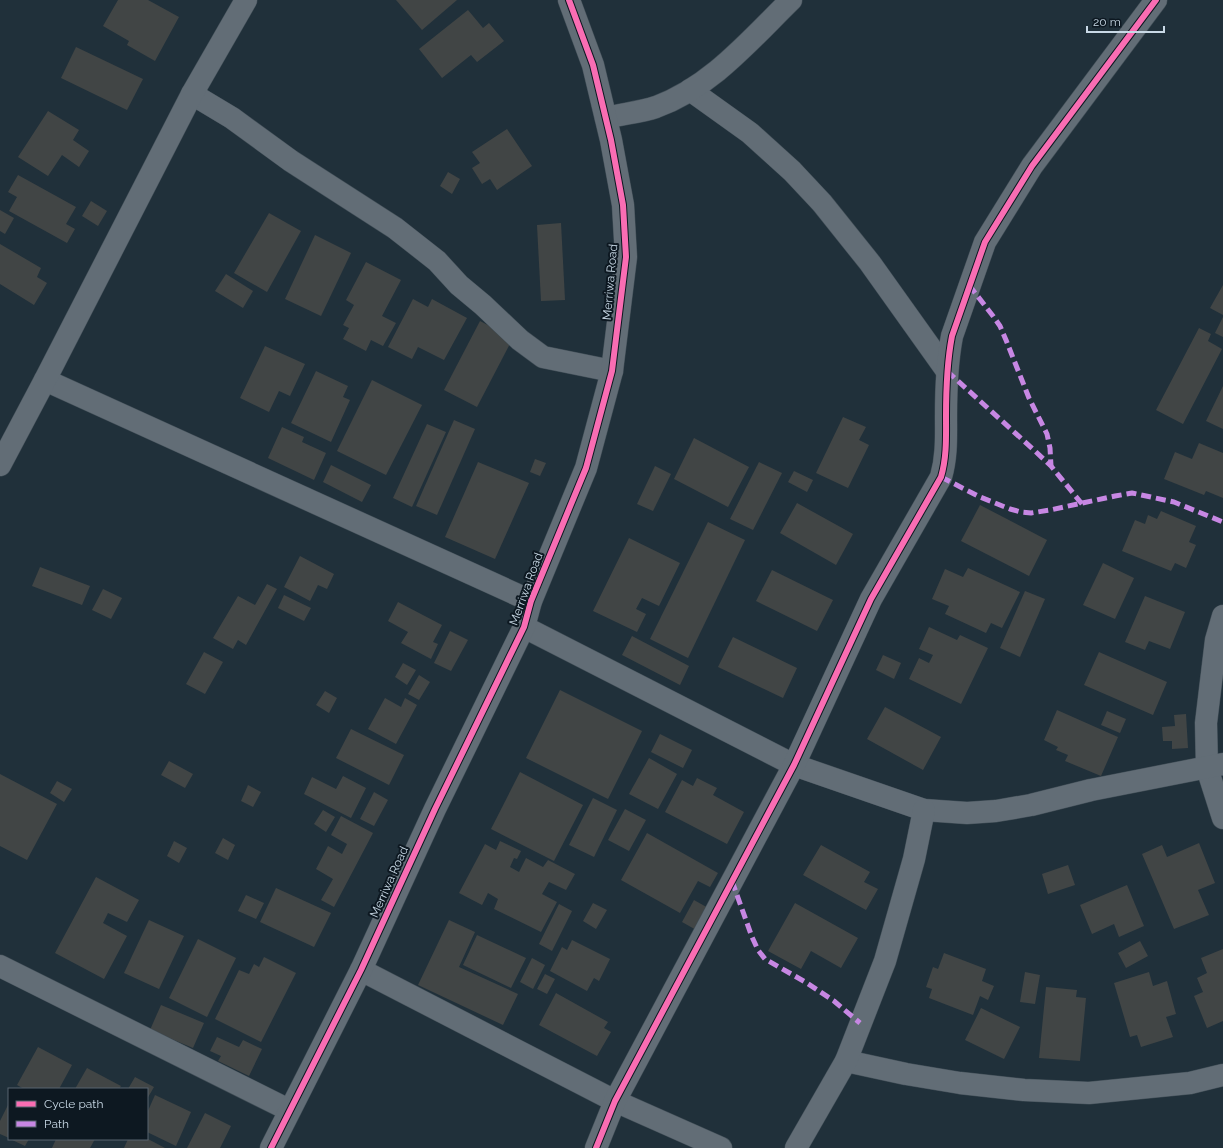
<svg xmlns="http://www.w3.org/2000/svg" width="1223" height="1148" viewBox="0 0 1223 1148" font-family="Raleway,sans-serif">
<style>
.building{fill:#414545}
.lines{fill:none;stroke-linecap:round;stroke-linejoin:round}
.minor-casing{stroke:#414e57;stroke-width:23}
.minor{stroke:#626d76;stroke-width:22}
.quiet{stroke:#c787e3;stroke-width:5;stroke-dasharray:10 5;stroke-linecap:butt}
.cycleway-casing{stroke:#0d1821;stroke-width:8}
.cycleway{stroke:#f96db3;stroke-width:6}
.labels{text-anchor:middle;stroke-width:4;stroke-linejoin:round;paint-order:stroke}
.street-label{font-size:12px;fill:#c9d9e6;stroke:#0d1821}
</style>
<rect width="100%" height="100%" fill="#20303a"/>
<g class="building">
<path d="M118 0H148L179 17 155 61 127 45 129 41 103 26Z"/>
<path d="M396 0H457L422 30Z"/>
<path d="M468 10 483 28 489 23 504 41 477 62 471 55 442 78 419 49Z"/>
<path d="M76 47 143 79 127 110 61 78Z"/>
<path d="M48 111 79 130 73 140 89 151 79 167 62 155 48 176 18 157Z"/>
<path d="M507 129 532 166 497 190 490 179 482 184 472 168 480 163 472 152Z"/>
<path d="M448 172 460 179 452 194 440 186Z"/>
<path d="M18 175 76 207 66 224 75 229 67 243 9 211 17 197 8 192Z"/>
<path d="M91 201 107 211 98 226 82 216Z"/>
<path d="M0 210 14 218 5 234 0 231Z"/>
<path d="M269 213 301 231 267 292 234 273Z"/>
<path d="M561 223 565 300 541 301 537 225Z"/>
<path d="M315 235 351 253 321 316 285 299Z"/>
<path d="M0 244 41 268 37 277 47 283 34 305 0 284Z"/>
<path d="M366 262 401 280 382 316 396 323 383 346 371 340 366 351 343 339 349 328 343 325 354 305 346 300Z"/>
<path d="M226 274 253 291 243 308 215 291Z"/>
<path d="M1223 285V315L1210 308Z"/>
<path d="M413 299 428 307 432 299 467 318 444 360 418 347 412 359 388 347Z"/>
<path d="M1223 317V337L1215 333Z"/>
<path d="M480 321 513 338 477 407 444 390Z"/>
<path d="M1199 328 1211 334 1208 341 1222 349 1183 424 1156 410Z"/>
<path d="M265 346 305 364 290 396 279 391 269 412 240 398Z"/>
<path d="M316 371 348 386 343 397 350 400 331 442 291 423Z"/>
<path d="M372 380 422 405 386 475 337 451Z"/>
<path d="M1223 386V429L1206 421Z"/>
<path d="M843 417 866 427 859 440 869 445 848 488 816 473Z"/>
<path d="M454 420 475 429 437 515 416 506Z"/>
<path d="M427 424 446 432 412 507 393 498Z"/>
<path d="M282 427 304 437 302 442 326 453 314 480 268 458Z"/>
<path d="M694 438 749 467 728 507 674 479Z"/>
<path d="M1199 443 1223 453V498L1206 491 1204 495 1164 479 1175 452 1192 459Z"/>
<path d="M535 459 546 463 540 476 530 472Z"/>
<path d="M478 462 529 483 495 559 445 537Z"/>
<path d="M759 462 782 473 753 530 730 519Z"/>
<path d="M331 465 371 485 362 502 323 482Z"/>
<path d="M655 466 671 474 653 511 637 504Z"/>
<path d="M794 471 813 480 807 492 788 482Z"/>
<path d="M797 503 853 534 836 565 780 533Z"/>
<path d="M980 505 1047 540 1029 576 961 541Z"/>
<path d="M1161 511 1196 526 1189 542 1196 545 1186 568 1175 563 1171 571 1122 551 1135 520 1145 524 1148 515 1157 519Z"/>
<path d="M708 522 745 540 688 658 650 639Z"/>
<path d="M629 538 680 563 659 606 642 598 636 609 646 614 637 632 593 611Z"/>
<path d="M300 556 334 574 327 589 318 585 310 601 284 587Z"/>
<path d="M1103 563 1134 578 1115 619 1083 605Z"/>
<path d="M40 567 90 586 82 605 32 586Z"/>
<path d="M968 568 1020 592 1002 628 991 623 986 633 945 614 949 606 932 599 945 569 963 577Z"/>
<path d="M772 570 833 600 817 631 756 601Z"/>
<path d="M267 584 277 589 246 645 238 640 233 649 213 638 238 596 255 605Z"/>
<path d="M103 589 122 598 111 619 92 610Z"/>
<path d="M1025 591 1045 599 1020 657 1000 648Z"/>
<path d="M284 595 311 608 304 621 278 608Z"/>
<path d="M1145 596 1185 612 1170 649 1149 641 1145 650 1125 642Z"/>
<path d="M398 602 442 625 433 642 438 644 431 659 401 643 408 632 388 621Z"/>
<path d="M929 627 957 640 960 635 988 648 961 704 909 679 919 658 929 663 933 655 919 649Z"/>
<path d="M450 631 468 640 451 671 434 663Z"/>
<path d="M632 636 689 666 680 685 622 655Z"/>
<path d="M733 637 797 668 783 698 718 667Z"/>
<path d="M204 652 223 662 205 694 186 684Z"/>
<path d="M1099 652 1167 682 1153 715 1084 685Z"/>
<path d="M883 655 901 663 894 679 876 670Z"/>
<path d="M403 663 416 670 407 685 395 677Z"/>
<path d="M419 675 430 682 419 700 408 694Z"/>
<path d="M560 690 642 731 608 799 526 758Z"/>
<path d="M325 691 337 698 329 713 316 705Z"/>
<path d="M385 698 401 707 405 698 417 705 396 744 368 729Z"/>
<path d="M885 707 941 737 923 770 867 739Z"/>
<path d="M1057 710 1118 737 1101 776 1065 761 1068 755 1056 750 1058 747 1044 740Z"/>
<path d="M1107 711 1126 719 1120 733 1101 725Z"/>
<path d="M1186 714 1188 748 1172 749V741H1163L1162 727 1175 726 1174 715Z"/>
<path d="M351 729 404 755 389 785 336 758Z"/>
<path d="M660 734 692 750 683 768 651 752Z"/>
<path d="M649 758 677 774 658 809 629 794Z"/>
<path d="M169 761 193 774 185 788 161 775Z"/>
<path d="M520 772 583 805 554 861 491 829Z"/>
<path d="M0 774 57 804 27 860 0 846Z"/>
<path d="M343 776 366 788 351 818 304 794 312 777 336 789Z"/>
<path d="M697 778 717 788 713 795 744 812 727 844 665 812 682 780 693 786Z"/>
<path d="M57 781 72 789 64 802 50 793Z"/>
<path d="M248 785 261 792 253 807 241 801Z"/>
<path d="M374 792 388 800 374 826 360 819Z"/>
<path d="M593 798 617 810 594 857 569 845Z"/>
<path d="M625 809 646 820 629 851 608 840Z"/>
<path d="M323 810 335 817 326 832 314 824Z"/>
<path d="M341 816 373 833 334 907 321 900 333 879 316 869 328 846 342 854 347 844 331 835Z"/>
<path d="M647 833 718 873 710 887 698 881 680 913 621 880Z"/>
<path d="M223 838 235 845 228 860 215 853Z"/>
<path d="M174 841 187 848 179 863 167 856Z"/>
<path d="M500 841 521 851 517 859 514 858 510 867 519 872 526 858 543 867 548 860 575 874 566 890 549 882 542 894 557 902 541 932 494 909 498 899 488 893 482 905 459 893 485 844 496 850Z"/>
<path d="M1199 843 1215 883 1198 890 1209 915 1174 929 1142 854 1162 845 1167 857Z"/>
<path d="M821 845 870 872 864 882 878 889 866 910 803 875Z"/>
<path d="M1068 865 1075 885 1048 894 1042 874Z"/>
<path d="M96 877 139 900 127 922 108 913 103 923 127 936 104 979 55 953Z"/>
<path d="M1127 885 1144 926 1119 937 1114 924 1092 934 1080 905Z"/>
<path d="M276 888 331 913 314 947 260 922Z"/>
<path d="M246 895 264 903 256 919 238 911Z"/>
<path d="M694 900 710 909 698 931 682 922Z"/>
<path d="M593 903 607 910 596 929 583 921Z"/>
<path d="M795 903 858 938 841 968 811 951 801 969 768 951Z"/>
<path d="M559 904 572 911 552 951 539 944Z"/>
<path d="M149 920 184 936 159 989 124 973Z"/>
<path d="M449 920 475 932 459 967 518 994 503 1025 418 985Z"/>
<path d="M477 935 526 958 511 988 463 965Z"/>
<path d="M198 939 236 958 207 1017 169 998Z"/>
<path d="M572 940 610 959 599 981 594 978 587 991 550 971 562 947 567 950Z"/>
<path d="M1140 941 1148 956 1126 968 1118 953Z"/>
<path d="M1223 949V1021L1207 1028 1194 996 1203 992 1197 978 1207 973 1201 958Z"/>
<path d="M944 953 986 969 982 981 994 986 988 1000 980 996 973 1015 929 998 932 989 926 987 933 967 938 969Z"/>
<path d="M264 957 296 973 261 1042 215 1019 239 970 249 974 254 964 259 967Z"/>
<path d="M532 958 545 965 533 989 520 982Z"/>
<path d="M1025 972 1040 975 1035 1004 1020 1002Z"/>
<path d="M1149 972 1153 986 1167 981 1176 1014 1166 1017 1173 1037 1141 1047 1137 1035 1130 1037 1114 983Z"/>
<path d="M545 974 555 979 547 994 537 989Z"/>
<path d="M1046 987 1077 990 1076 997 1086 998 1080 1061 1039 1058Z"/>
<path d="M556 993 608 1022 604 1028 611 1032 597 1056 539 1025Z"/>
<path d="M161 1005 204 1023 193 1048 150 1030Z"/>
<path d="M981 1008 1020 1027 1004 1059 965 1040Z"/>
<path d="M217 1037 239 1047 243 1040 262 1049 249 1076 218 1061 221 1056 210 1051Z"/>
<path d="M38 1047 72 1065 59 1089H24L17 1085Z"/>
<path d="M87 1068 121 1086 119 1089H75Z"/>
<path d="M135 1077 154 1087 147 1099V1089H128Z"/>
<path d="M155 1095 191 1112 176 1146 147 1132V1113Z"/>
<path d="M9 1103V1138L0 1134V1121Z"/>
<path d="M205 1113 231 1126 220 1148H187Z"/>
<path d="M10 1139H29L25 1146Z"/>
<path d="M56 1139H95L90 1148H52Z"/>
<path d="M128 1139H148L165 1148H124Z"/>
</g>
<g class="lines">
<g class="minor-casing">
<g id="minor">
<path d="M690 90 750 133 792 171 822 203 870 263 947 371"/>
<path d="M192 94 232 118 291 161 395 228 437 261 459 285 483 305 520 340 543 357 612 371"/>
<path d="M606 118C622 114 641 112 656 107 711 87 750 40 791 0"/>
<path d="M45 380 531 601"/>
<path d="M0 465 45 380 192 94 246 0"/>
<path d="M1223 616 1216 640 1206 723 1207 768 1223 818"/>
<path d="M524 627 794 765 924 810 967 813 996 811 1031 805 1091 790 1223 764"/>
<path d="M0 966 289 1110"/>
<path d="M361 970 615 1101 721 1148"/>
<path d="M846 1061 906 1074 960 1083 1024 1090 1089 1093 1190 1083 1223 1075"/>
<path d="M271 1148 361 970 435 809 524 627 531 601 586 468 612 371 626 257 623 205 611 140 593 65 569 0"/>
<path d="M596 1148 615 1101 794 765 871 599 941 477C947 456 946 436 946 416 946 388 947 362 952 336L985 242 1032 166 1156 0"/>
<path d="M796 1148 846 1061 885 961 914 859 924 810"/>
</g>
</g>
<use href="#minor" class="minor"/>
<g class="quiet">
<path d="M969 285 993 316 1000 326 1006 340 1029 398 1047 434 1050 448 1051 466"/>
<path d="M947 371 1035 451 1051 466 1082 504"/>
<path d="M941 477 980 497 1010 509 1021 512 1031 513 1050 510 1115 496 1132 493 1174 502 1223 522"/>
<path d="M732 881 752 937 758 950 765 959 807 983 834 1001 860 1023"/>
</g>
<g class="cycleway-casing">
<g id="cycleway">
<path d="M271 1148 361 970 435 809 524 627 531 601 586 468 612 371 626 257 623 205 611 140 593 65 569 0"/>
<path d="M596 1148 615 1101 794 765 871 599 941 477C947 456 946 436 946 416 946 388 947 362 952 336L985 242 1032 166 1156 0"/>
</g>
</g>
<use href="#cycleway" class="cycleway"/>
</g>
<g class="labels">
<g class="street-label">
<text transform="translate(610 282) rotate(-85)" y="4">Merriwa Road</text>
<text transform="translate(526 589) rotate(-70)" y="4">Merriwa Road</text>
<text transform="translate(389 882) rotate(-66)" y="4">Merriwa Road</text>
</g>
</g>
<rect x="8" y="1088" width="140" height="52" fill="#0d1821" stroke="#586570"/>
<rect x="16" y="1101" width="20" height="6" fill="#f96db3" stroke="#586570"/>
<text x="44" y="1108" font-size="12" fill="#c9d9e6">Cycle path</text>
<rect x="16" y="1121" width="20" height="6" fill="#c787e3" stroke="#586570"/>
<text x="44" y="1128" font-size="12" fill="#c9d9e6">Path</text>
<path d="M1087 26v6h77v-6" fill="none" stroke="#c9d9e6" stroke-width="2"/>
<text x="1093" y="26" font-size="12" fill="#c9d9e6" stroke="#0d1821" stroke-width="3" paint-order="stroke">20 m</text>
</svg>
